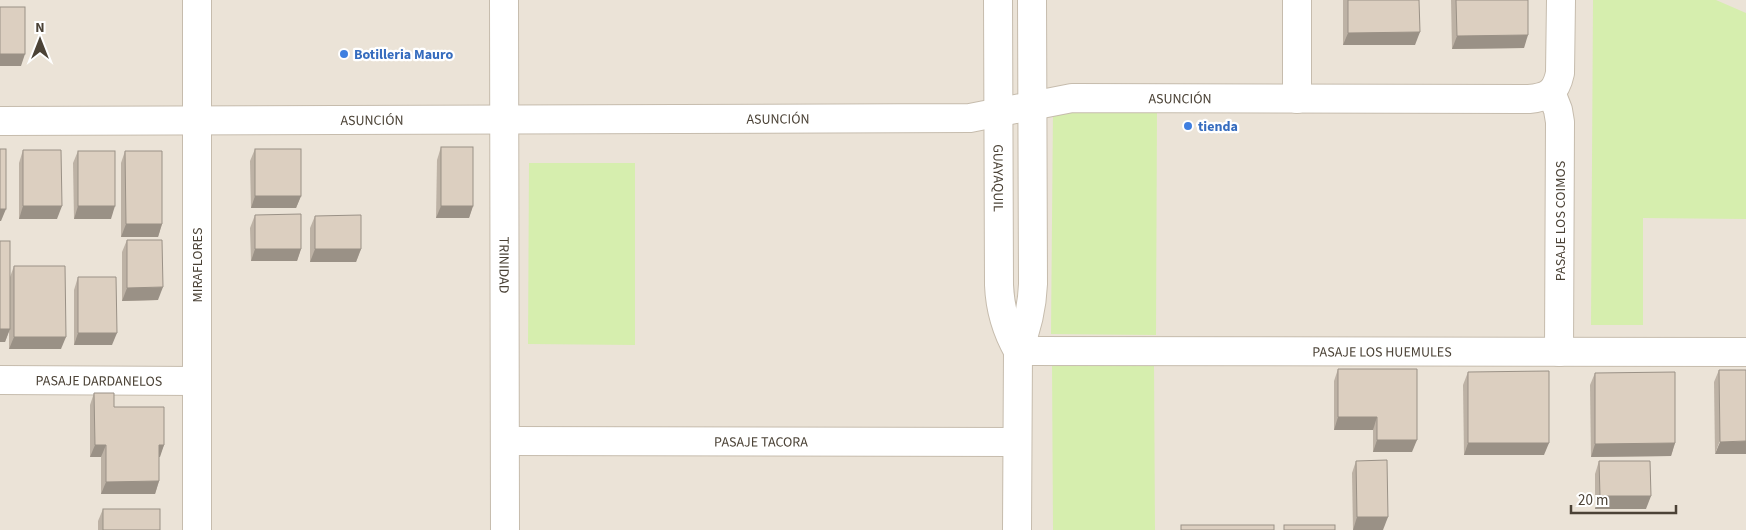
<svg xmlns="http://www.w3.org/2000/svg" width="1746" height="530" viewBox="0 0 1746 530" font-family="'Source Sans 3',sans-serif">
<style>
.residential{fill:#ebe3d7}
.green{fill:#d6eeae}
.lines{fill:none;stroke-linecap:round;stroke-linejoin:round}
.minor-casing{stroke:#c6bcad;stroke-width:30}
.minor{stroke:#fff;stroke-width:28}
.wall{fill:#bdb2a5}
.shaded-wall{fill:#9a9186}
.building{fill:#dccfc0;stroke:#9a9186}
.shop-dot{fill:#3f7fe0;stroke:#fff;stroke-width:2}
.labels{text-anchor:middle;stroke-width:4.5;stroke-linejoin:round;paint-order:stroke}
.shop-label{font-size:14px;font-weight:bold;fill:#366cbe;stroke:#fff;text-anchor:start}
.street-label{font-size:14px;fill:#4b4236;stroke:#fff}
</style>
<rect width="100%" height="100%" fill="#f6f1e9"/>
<rect class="residential" x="0" y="0" width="1746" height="530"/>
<g class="green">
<path d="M1593 0H1716L1746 13V219L1643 218V325H1591Z"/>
<path d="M1053 110 1157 111 1156 335 1051 334Z"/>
<path d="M529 163H635V345L528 344Z"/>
<path d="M1052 364H1154L1155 530H1053Z"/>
</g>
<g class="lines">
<g class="minor-casing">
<g id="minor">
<path d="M197 0V530"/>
<path id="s1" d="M504 0 505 530"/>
<path id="s2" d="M998 0 999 285C1000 310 1006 330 1018 351"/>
<path d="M1297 0V99"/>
<path d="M1551 92 1558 110 1560 122 1559 352"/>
<path id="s3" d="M0 121 970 118 1072 98 1529 99C1549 97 1556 92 1560 73L1561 0"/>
<path id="s4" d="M1018 351 1746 352"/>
<path id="s5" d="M0 380 197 381"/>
<path id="s6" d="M505 441 1017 442"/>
<path d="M1017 530 1018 351C1027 329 1032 308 1033 284L1032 0"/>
</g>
</g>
<use href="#minor" class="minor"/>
</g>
<g class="wall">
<path d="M1343 0H1419L1415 45H1343Z"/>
<path d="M1451 0H1528L1524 48 1452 49Z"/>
<path d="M441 147 473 206 469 218H436L437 160Z"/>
<path d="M255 149 301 196 296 208H251L250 161Z"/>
<path d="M23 150 57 219H19V163Z"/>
<path d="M78 151 111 219H74L73 163Z"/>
<path d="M125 151 162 224 158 237H121V163Z"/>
<path d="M255 215 301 249 297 261H251L250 228Z"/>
<path d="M315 216 361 249 356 262H310V228Z"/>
<path d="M127 240 158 300 122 301V252Z"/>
<path d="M14 266 61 349H9V331L5 342H0L10 277Z"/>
<path d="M78 277 112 345H74V290Z"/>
<path d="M1338 369 1412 452H1373V430H1334V381Z"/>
<path d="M1719 370H1746L1715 454 1714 382Z"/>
<path d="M1468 372 1544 455H1464L1463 385Z"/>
<path d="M1595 373 1675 443 1671 456 1591 457 1590 385Z"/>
<path d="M94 393 164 445 159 457V481L155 494H101V457H90V405Z"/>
<path d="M1356 461 1383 530H1353L1352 473Z"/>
<path d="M1599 461 1646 509H1595V474Z"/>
<path d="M103 509 160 530H98V521Z"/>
</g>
<g class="shaded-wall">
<path d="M1420 32 1415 45H1343L1348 33Z"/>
<path d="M1528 35 1524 48 1452 49 1457 36Z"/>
<path d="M0 54H25L21 66H0Z"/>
<path d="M255 196H301L296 208H251Z"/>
<path d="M23 206H62L57 219H19Z"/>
<path d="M78 206H115L111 219H74Z"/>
<path d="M441 206H473L469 218H436Z"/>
<path d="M0 209H6L1 221H0Z"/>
<path d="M126 224H162L158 237H121Z"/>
<path d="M255 249H301L297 261H251Z"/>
<path d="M315 249H361L356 262H310Z"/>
<path d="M163 287 158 300 122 301 127 288Z"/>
<path d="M0 329H10L5 342H0Z"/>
<path d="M78 333H117L112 345H74Z"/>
<path d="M14 337H66L61 349H9Z"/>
<path d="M1338 417H1377L1373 430H1334Z"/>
<path d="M1377 440H1417L1412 452H1373Z"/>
<path d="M1746 441V454H1715L1720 442Z"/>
<path d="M1468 443H1549L1544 455H1464Z"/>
<path d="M1675 443 1671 456 1591 457 1595 444Z"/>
<path d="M95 445H106L101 457H90Z"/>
<path d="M159 445H164L160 457H154Z"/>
<path d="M159 481 155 494H101L106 482Z"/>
<path d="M1600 496H1651L1646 509H1595Z"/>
<path d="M1357 517H1388L1383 530H1353Z"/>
</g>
<g class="building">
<path d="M1348 0H1419L1420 32 1348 33Z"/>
<path d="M1456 0H1528V35L1457 36Z"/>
<rect x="0" y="7" width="25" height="47"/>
<rect x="441" y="147" width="32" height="59"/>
<rect x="0" y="149" width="6" height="60"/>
<rect x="255" y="149" width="46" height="47"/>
<path d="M23 150H61L62 206H23Z"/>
<rect x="78" y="151" width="37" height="55"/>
<path d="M125 151H162V224H126Z"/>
<path d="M301 214V249H255V215Z"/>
<path d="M361 215V249H315V216Z"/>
<path d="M127 240H162L163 287 127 288Z"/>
<rect x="0" y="241" width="10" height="88"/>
<path d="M14 266H65L66 337H14Z"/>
<path d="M78 277H116L117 333H78Z"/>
<path d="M1338 369H1417V440H1377V417H1338Z"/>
<path d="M1719 370H1746V441L1720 442Z"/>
<path d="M1549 371V443H1468V372Z"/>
<path d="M1675 372V443L1595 444V373Z"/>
<path d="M94 393H114V407H164V445H159V481L106 482V445H95Z"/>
<path d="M1387 460 1388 517H1357L1356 461Z"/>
<path d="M1599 461H1650L1651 496H1600Z"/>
<rect x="103" y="509" width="57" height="21"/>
<rect x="1181" y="525" width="93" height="5"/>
<rect x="1284" y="525" width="51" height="5"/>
</g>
<g class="shop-dot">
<circle cx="344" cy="54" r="5"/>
<circle cx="1188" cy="126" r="5"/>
</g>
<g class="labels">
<g class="shop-label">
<text x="354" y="59">Botilleria Mauro</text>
<text x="1198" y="131">tienda</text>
</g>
<g class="street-label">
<text dy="5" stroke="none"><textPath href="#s3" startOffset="1182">ASUNCIÓN</textPath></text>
<text dy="5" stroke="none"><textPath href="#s3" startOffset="778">ASUNCIÓN</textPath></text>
<text dy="5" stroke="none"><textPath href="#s3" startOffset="372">ASUNCIÓN</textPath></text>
<text dy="5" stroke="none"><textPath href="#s2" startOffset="178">GUAYAQUIL</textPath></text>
<text transform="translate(1560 221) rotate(-90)" y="5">PASAJE LOS COIMOS</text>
<text transform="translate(197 265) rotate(-90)" y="5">MIRAFLORES</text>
<text dy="5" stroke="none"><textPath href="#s1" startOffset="265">TRINIDAD</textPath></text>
<text dy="5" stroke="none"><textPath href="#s4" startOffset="364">PASAJE LOS HUEMULES</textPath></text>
<text dy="5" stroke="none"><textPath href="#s5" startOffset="99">PASAJE DARDANELOS</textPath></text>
<text dy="5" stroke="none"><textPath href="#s6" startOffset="256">PASAJE TACORA</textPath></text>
</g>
</g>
<g transform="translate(40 40)" stroke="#ffffff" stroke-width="4" paint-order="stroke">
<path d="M0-4L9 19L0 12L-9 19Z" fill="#4b4236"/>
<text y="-8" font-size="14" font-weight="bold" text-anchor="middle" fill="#4b4236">N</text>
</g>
<path d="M1571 505v8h105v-8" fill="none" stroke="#4b4236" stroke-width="2.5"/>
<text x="1578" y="505" font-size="15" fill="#4b4236" stroke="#ffffff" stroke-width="4" paint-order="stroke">20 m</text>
</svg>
